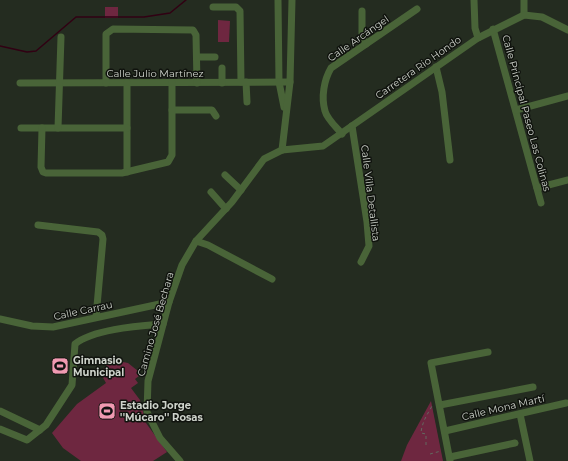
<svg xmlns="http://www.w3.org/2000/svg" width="568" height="461" viewBox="0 0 568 461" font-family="Montserrat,sans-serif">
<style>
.green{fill:#6e2740}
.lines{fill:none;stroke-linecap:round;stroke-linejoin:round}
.stream{stroke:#310013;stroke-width:1.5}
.path{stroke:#62695f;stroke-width:1;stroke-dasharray:3 3;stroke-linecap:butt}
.minor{stroke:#496438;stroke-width:7}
.labels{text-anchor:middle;stroke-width:3;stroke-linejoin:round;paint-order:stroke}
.street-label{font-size:10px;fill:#ced3cb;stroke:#10130e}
.poi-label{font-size:10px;font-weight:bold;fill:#ced3cb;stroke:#10130e;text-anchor:start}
</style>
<rect width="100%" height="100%" fill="#242c20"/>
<g class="green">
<rect x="105" y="7" width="13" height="11"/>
<path d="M218 20 230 21 229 42H218Z"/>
<path d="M118 361 128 363 138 371 136 373 139 376 135 379 138 383 131 388 140 400 146 423 167 452 153 461H81L63 448 52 433 77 404 106 383 102 376 106 373 103 369 107 367 105 364Z"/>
<path d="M431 401 443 461H401L407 445Z"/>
</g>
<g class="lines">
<path class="stream" d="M0 46 27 52 36 51 76 17H144L170 13 186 0"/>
<g class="path">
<path d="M426 445V434L421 433C422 422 427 415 432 406"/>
<path d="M430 454 441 451"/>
</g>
<g class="minor">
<path d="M278 0 279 82 284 107"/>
<path d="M474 0 475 28 478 38"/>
<path d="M524 0V15"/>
<path d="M213 7H236L240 11 241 82"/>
<path d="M362 11V36L366 44"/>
<path d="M493 29 541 203"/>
<path d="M197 57H215"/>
<path d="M436 67 442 92 450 160"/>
<path d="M246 82 247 102"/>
<path d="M20 83 290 82"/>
<path d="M106 83V34L113 29 193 30 196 35 197 83"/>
<path d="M127 83V172"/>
<path d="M222 83V68"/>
<path d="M172 110H212L216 116"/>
<path d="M516 110 568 96"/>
<path d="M352 126 367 222 369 246 361 262"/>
<path d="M21 128H127"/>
<path d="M42 128 41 167 43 172 46 173H122L168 162 172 155V83"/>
<path d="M58 128 61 37"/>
<path d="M342 134C337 128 327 119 325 111 321 97 324 80 331 68L417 9"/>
<path d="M282 150 290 82 292 0"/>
<path d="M225 175 241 190"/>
<path d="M537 188 568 180"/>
<path d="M211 192 226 209"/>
<path d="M38 225 98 232 102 235 103 239 96 317"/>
<path d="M196 241 208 245 272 279"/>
<path d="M0 319 32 326 53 327 169 302"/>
<path d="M440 405 533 387"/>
<path d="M0 411 40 430"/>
<path d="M520 414 530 461"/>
<path d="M0 429 27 440 46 425 72 385 75 344C93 329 139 326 163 324"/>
<path d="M445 431 566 403"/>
<path d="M450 457 515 443"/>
<path d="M180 461 160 438 147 412 148 381 169 302 182 265 196 241 232 202 264 159 282 150 323 146 478 38 524 15 542 17 568 30"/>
<path d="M450 461 431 363 488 352"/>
</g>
</g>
<defs>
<g id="stadium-square" transform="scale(0.9)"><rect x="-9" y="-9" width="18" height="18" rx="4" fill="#f19ab2" stroke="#10130e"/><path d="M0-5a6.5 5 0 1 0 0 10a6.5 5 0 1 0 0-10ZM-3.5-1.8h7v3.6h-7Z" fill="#111"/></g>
</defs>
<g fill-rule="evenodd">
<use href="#stadium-square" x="60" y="366"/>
<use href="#stadium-square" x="107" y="411"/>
</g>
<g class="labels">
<g class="street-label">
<text transform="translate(358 38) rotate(-35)" y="4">Calle Arcángel</text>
<text transform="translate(418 67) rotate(-35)" y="4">Carretera Rio Hondo</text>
<text x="155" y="77">Calle Julio Martínez</text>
<text transform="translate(527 113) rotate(75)" y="4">Calle Principal Paseo Las Colinas</text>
<text transform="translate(371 193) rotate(83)" y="4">Calle Villa Detallista</text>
<text transform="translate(83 310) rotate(-12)" y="4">Calle Carrau</text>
<text transform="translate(155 324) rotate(-74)" y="4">Camino José Bechara</text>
<text transform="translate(503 407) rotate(-13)" y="4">Calle Mona Martí</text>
</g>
<g class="poi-label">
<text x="73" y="364">Gimnasio<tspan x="73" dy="12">Municipal</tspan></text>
<text x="120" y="409">Estadio Jorge<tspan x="120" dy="12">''Múcaro'' Rosas</tspan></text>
</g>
</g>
</svg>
